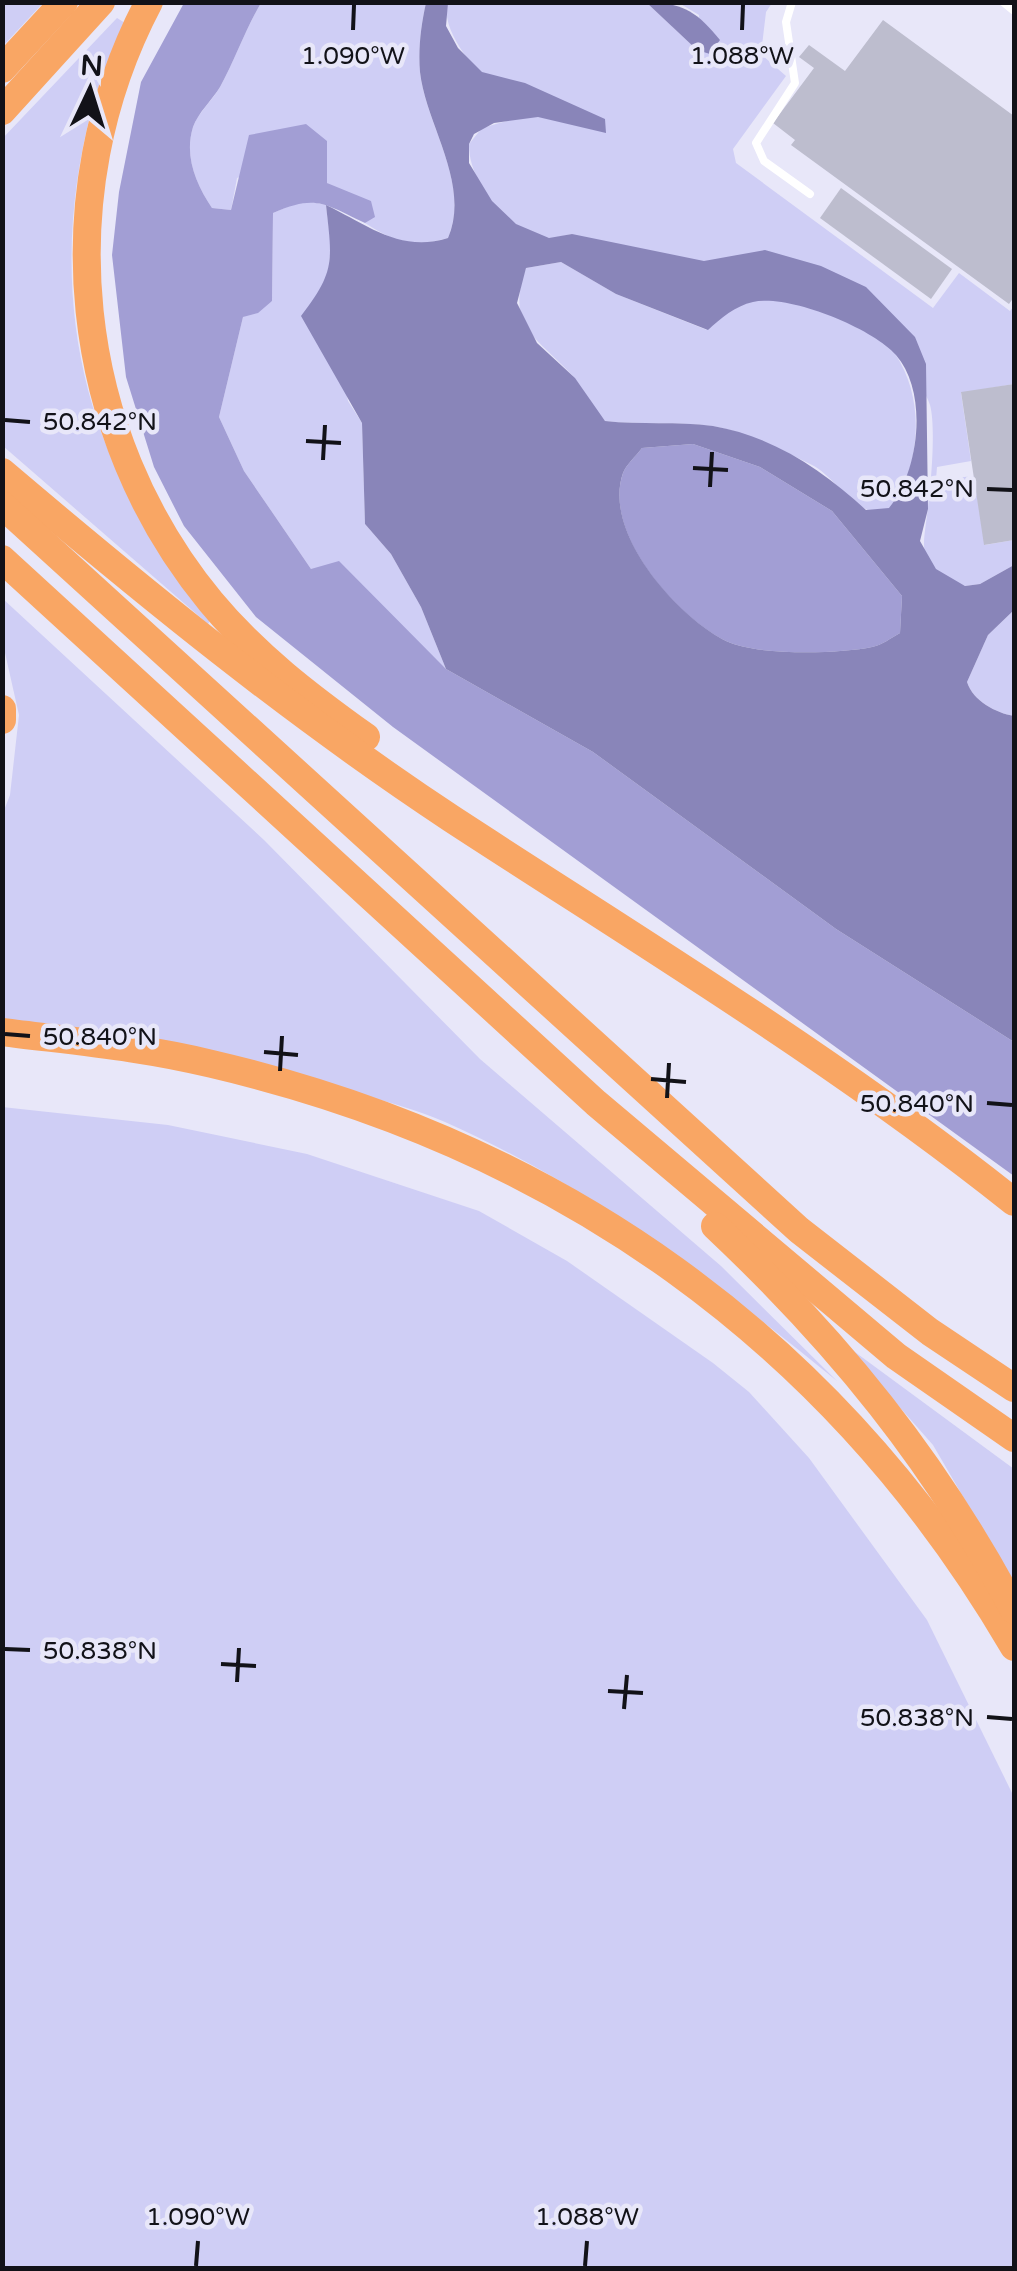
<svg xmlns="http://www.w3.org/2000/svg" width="1017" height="2271" viewBox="0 0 1017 2271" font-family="'Varela Round',sans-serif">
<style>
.green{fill:#cfcef5}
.forest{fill:#a29ed4}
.water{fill:#8985b9;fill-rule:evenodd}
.building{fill:#bdbdce}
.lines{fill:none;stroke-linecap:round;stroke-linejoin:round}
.service{stroke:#fff;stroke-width:8}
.motorway{stroke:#f9a664;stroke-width:28}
.ticks{fill:none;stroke:#121218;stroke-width:4}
.ticks-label{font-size:25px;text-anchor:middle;fill:#121218;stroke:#e8e7f9;stroke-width:9;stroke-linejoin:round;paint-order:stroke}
</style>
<rect width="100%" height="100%" fill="#e8e7f9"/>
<g class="green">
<path d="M3 2 43 3 3 46 2 3Z"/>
<path d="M448 2 647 3 697 50 699 15 679 3H772L766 12 761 54 786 76 733 149 736 163 933 308 959 273 1010 311 1014 306V384L961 393 971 461 937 467 936 480 974 476 985 545 1014 540V565L980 584 965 586C914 564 923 552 928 507 931 484 936 427 930 405 925 388 905 368 895 354 921 392 921 444 904 485 900 496 893 510 880 512 855 514 833 475 812 465 781 450 747 432 712 426 677 421 640 425 605 421 592 407 584 389 572 375 537 337 505 326 526 268L561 262 616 294 707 330 572 234C565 235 554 239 548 238 508 232 468 182 469 144L482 128 517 118C495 89 437 37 448 2Z"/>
<path d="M261 3H426C421 25 418 49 420 72 426 126 471 183 448 238 414 248 394 242 365 223L374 216 327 183V141L237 178 231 210 212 208C196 184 184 156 193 127 198 113 212 101 220 87 235 60 245 30 261 3Z"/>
<path d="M117 18 125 23C114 51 99 79 92 108 42 298 84 471 213 616L208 624 3 446 2 139Z"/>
<path d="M303 200 326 205 331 246 327 284 348 401 362 423 365 524 391 554 421 607 446 669 393 617 311 569 244 471 219 417 243 317 272 301 273 213Z"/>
<path d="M2 598 264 840 480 1059 721 1266 837 1381C714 1281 590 1186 445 1122 418 1110 387 1102 358 1093 239 1054 127 1034 3 1019V813L10 795 19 715 3 644Z"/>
<path d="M1014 610V716C996 713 973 701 967 682L988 635Z"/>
<path d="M2 1107 168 1125 307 1154 479 1211 567 1261 713 1363 749 1392 809 1458 927 1620 1014 1797V2268H3Z"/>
<path d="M844 1344 1014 1469V1584L933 1445Z"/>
</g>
<g class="forest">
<path d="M184 3H261C245 30 235 60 220 87 212 100 198 113 193 127 184 156 196 184 212 208L231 210 249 135 306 124 327 141V183L371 201 375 217 365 223C324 204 317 194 273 213L272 301 258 313 243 317 219 417 244 471 311 569 339 561 446 669 593 752 836 929 1014 1042V1176L393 727 256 617 184 526 154 467 126 377 112 255 119 192 141 82Z"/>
<path d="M693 444 760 467 832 511 902 596 900 633C891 638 882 645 872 647 839 654 757 656 726 641 677 617 602 533 623 473 626 465 636 456 642 448Z"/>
</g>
<g class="water">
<path d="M426 3H448L446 26 458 48 482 72 525 83 605 119 606 133 538 117 494 123 474 134 469 144V163L492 201 516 224 549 238 572 234 704 261 765 250 821 266 866 287 915 337 926 364 928 509 920 541 936 569 965 586 980 584 1014 565V610L988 635 967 682C973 701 996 713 1014 716V1042L836 929 593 752 446 669 421 607 391 554 365 524 362 423 301 316C336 271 332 260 326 205 368 225 400 253 448 238 471 184 426 125 420 72 418 49 421 25 426 3ZM561 262 616 294 708 330C721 318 735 306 753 302 789 294 872 328 896 355 929 393 919 472 889 508L866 510C823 470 772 436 713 426 677 421 640 425 605 421L575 378 537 343 517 303 526 268ZM693 444 760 467 832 511 902 596 900 633C891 638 882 645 872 647 839 654 757 656 726 641 678 617 602 533 623 473 626 465 636 456 642 448Z"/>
<path d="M647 3C683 2 697 12 720 40L710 54 697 50Z"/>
</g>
<g class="building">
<path d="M883 20 1014 116V297L1009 304 791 145 795 140 773 123 814 68 799 57 809 45 845 71Z"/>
<path d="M841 188 952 269 931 299 820 218Z"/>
<path d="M1014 384V540L984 545 961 392Z"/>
</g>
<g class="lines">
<g class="service">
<path d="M792 2 786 22 795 83 756 143 764 161 810 194"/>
<path d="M1003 2 1014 11"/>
</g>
<g class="motorway">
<path d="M149 2C47 195 72 434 211 602 255 655 310 697 366 737"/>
<path d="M2 69 64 2"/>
<path d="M2 111 101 2"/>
<path d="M2 472C147 595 293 714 452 819 642 943 836 1060 1014 1202"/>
<path d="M2 505 799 1230 930 1332 1014 1388"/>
<path d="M2 559 596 1103 896 1356 1014 1438"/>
<path d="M2 709V720"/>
<path d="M2 1032C72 1041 144 1047 212 1064 558 1145 834 1339 1014 1647"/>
<path d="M715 1226C839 1343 934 1460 1014 1610"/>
</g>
</g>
<path class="ticks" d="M353 30 354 5M742 30 743 5M5 420 30 422M306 441 341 443M323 460 325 425M693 468 728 470M710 487 712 452M987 489 1012 490M5 1034 30 1036M264 1052 298 1055M280 1071 282 1036M651 1079 686 1082M667 1098 669 1063M987 1103 1012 1105M5 1649 30 1650M221 1664 256 1666M237 1682 239 1648M608 1691 643 1693M624 1709 627 1675M987 1717 1012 1719M196 2266 198 2241M585 2266 587 2241"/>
<g class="ticks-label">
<text x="353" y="64">1.090°W</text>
<text x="742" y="64">1.088°W</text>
<text x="100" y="430">50.842°N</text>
<text x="917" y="497">50.842°N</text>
<text x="100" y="1045">50.840°N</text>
<text x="917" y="1112">50.840°N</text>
<text x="100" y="1659">50.838°N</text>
<text x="917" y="1726">50.838°N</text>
<text x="198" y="2225">1.090°W</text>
<text x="587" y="2225">1.088°W</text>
</g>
<rect width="1017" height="2271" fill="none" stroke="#121218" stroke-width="10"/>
<g transform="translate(90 90) rotate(4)" stroke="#e8e7f9" stroke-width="8" paint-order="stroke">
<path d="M0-8L18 38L0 25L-18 38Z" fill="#121218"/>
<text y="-15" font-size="28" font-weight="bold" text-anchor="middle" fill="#121218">N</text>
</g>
</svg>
